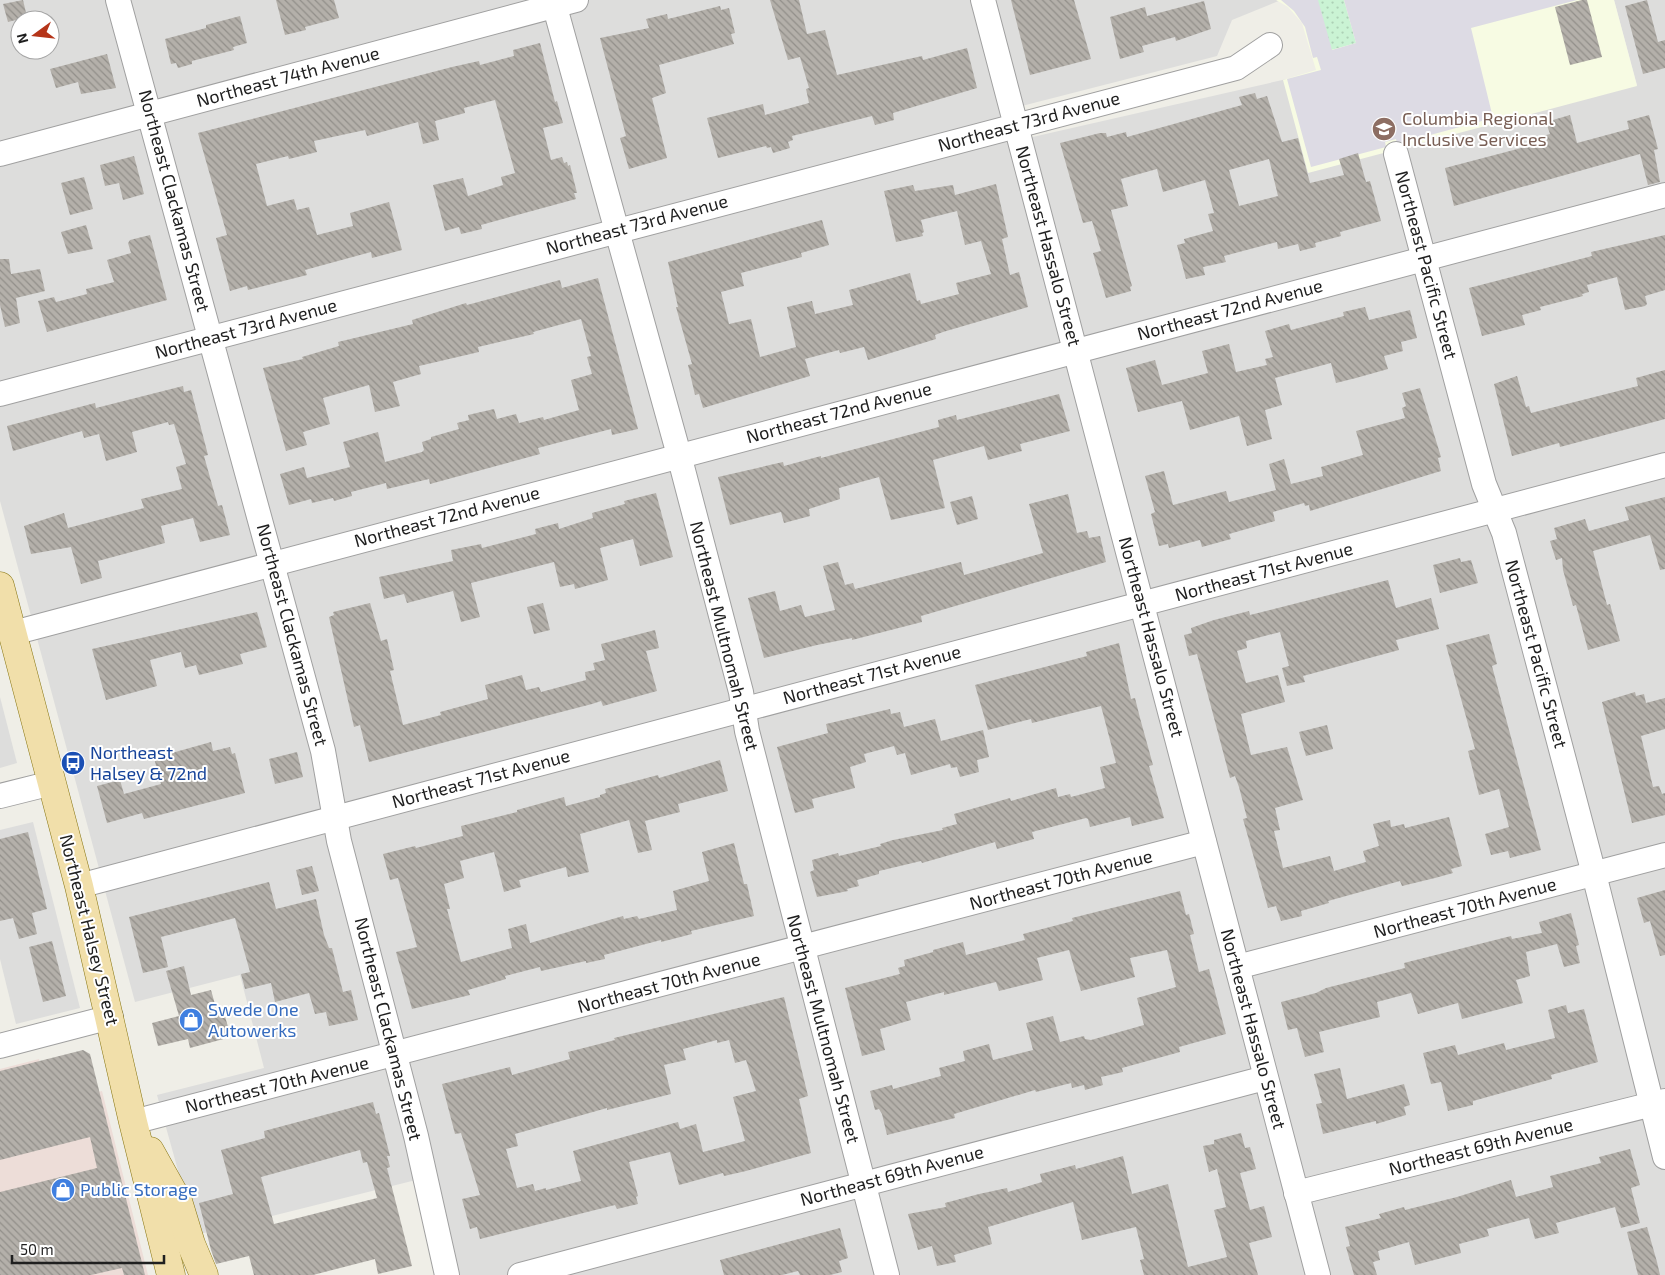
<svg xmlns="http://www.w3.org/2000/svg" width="1665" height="1275" viewBox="0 0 1665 1275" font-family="'Exo 2',sans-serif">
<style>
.residential{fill:#dddddc;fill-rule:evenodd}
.commercial{fill:#edddd8}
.education{fill:#f7fbe3}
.park{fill:url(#park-dots)}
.plaza{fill:#dddbe4}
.building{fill:url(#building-back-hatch);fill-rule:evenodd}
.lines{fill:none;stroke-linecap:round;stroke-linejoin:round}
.minor-casing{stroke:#a0a0a0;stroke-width:26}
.major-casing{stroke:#887613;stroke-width:29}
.minor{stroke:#fff;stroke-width:24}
.major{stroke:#f1dfaa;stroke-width:28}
.labels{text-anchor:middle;stroke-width:4;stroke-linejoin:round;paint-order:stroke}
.street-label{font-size:18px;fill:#1f1f1f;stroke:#fff}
.education-label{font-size:18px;fill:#785e54;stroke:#fff;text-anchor:start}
.transit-label{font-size:18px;fill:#164399;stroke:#fff;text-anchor:start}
.shop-label{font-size:18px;fill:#366cbe;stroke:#fff;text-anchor:start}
</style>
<defs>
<pattern id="park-dots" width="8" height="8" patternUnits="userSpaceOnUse" patternTransform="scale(1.25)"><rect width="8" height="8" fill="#caf3d4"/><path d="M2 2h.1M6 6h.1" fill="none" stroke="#add0b6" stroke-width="1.8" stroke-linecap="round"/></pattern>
<pattern id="building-back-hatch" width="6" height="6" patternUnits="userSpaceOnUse" patternTransform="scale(1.25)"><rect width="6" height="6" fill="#b4b0aa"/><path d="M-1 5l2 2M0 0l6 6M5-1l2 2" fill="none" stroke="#928f8a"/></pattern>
</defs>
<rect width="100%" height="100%" fill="#efeee7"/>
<g class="residential">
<path d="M0 0H1281L1232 20 1217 56 1002 111 1010 142 1287 79 1637 85 1614 0H1665V1275H440L416 1180 196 1235 157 1095 264 1068 240 975 135 1002 0 501ZM20 20H50V50H20Z"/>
<path d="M0 697 17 763 0 768Z"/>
<path d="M33 822 80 1008 16 1024 0 959V830Z"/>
</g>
<path class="commercial" d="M39 1059 51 1104 102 1091 148 1275H0V1069Z"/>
<path class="education" d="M1276 0H1614L1637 86 1308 173 1283 80 1316 70 1302 23 1288 7Z"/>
<path class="park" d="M1317 0H1344L1356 43 1331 50Z"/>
<path class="plaza" d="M1281 0H1318L1332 50 1356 43 1344 0H1577L1471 28 1493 118 1397 144 1396 139 1385 142 1386 147 1311 167 1287 79 1321 70 1317 57 1313 58 1305 27 1294 11Z"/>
<g class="building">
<path d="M23 0 27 17 8 22 3 4Z"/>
<path d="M276 0H334L339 18 305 27 306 30 285 35Z"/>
<path d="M770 0H799L807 34 825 30 837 75 922 56 923 60 967 48 977 88 893 113 894 120 875 125 872 116 792 136 793 140 788 142 790 148 773 153 771 147 767 148 766 146 718 158 707 118 763 104 765 115 809 103 806 89 809 88 800 57 788 60Z"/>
<path d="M1011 0H1074L1091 59 1030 75Z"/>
<path d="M1582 0H1587L1602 57 1570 65 1555 7Z"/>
<path d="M1647 0 1658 42 1665 40V68L1643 74 1625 6Z"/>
<path d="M1204 1 1211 29 1176 41 1175 37 1142 46 1144 52 1120 59 1110 17 1145 7 1147 16Z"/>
<path d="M720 6 721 10 729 8 735 33 731 34 734 44 659 65 666 93 652 98 667 158 629 169 620 138 626 136 600 38 649 28 646 19 667 14 668 19Z"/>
<path d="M240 16 247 43 233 47 234 50 192 61V64L178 68 176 63 171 64 165 39 206 28V25Z"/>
<path d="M540 43 555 102 557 101 563 123 543 128 551 160 562 157 564 163 567 162 568 166 570 165 577 193H574L576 199 481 225 482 229 461 234 459 227 445 231 433 185 463 178 468 196 503 185 501 177 515 173 495 100 464 108 465 113 435 121 439 140 423 144 418 122 367 136 365 130 314 141 317 152 289 159 288 156 256 164 267 206 294 199 297 210 309 207 317 235 353 226 350 213 389 202 402 250 372 258 371 252 305 270 307 275 248 290 247 286 230 291 216 238 227 235 198 133 452 67 479 61 480 65 514 56 513 50Z"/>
<path d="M107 54 116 88 81 94 78 82 56 88 50 69Z"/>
<path d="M1255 93 1257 99 1267 96 1282 142 1298 138 1310 183 1344 175 1339 159 1358 153 1366 182 1370 181 1381 221 1340 232 1341 236 1315 243 1316 247 1300 251 1298 244 1278 249 1277 242 1224 256 1226 262 1203 267 1205 275 1186 279 1177 245 1185 243 1184 239 1213 231 1208 214 1214 213 1205 180 1163 192 1157 169 1121 179 1128 206 1111 210 1132 286 1130 287 1131 291 1106 298 1093 253 1101 251 1092 221 1083 223 1060 143 1100 133H1106L1107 137 1126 132 1127 137 1242 105 1239 97ZM1269 159 1278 196 1239 206 1229 170Z"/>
<path d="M1570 115 1577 143 1629 129 1627 121 1649 115 1658 149 1654 150 1660 182 1648 185 1640 154 1454 206 1445 168 1529 146 1527 140 1550 134 1546 122Z"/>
<path d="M134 156 144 194 123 200 119 183 105 186 100 165Z"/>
<path d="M84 177 93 209 70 215 61 183Z"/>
<path d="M996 184 1008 237 1002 239 1010 275 1019 272 1028 307 943 332 935 335 936 339 868 360 864 347 840 353 839 350 805 359 810 376 703 408 699 394 695 395 688 365 692 364 676 307H678L668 262 822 220 829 245 801 253 802 257 741 273 744 286 721 292 729 324 751 319 760 357 796 347 787 307 812 301 815 314 853 305 849 290 910 273 917 301 920 300 921 304 959 294 956 283 991 274 981 241 965 245 957 211 921 220 924 232 922 233 923 236 896 242 884 191 913 185 915 191 953 185 955 195Z"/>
<path d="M86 225 93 249 68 254 61 232Z"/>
<path d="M150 235 167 300 47 332 38 301 54 297 56 302 87 294 86 289 114 282 107 260 131 253 128 243 130 240Z"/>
<path d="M1665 235V290L1645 296 1647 304 1645 306 1625 310 1617 277 1587 285 1589 292 1582 294 1583 296 1540 307 1541 310 1522 315 1525 325 1482 336 1469 288 1592 256 1591 252Z"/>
<path d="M0 259H9L11 274 40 269 45 291 16 298 20 323 5 327 0 305Z"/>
<path d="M598 278 638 429 612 435 611 429 553 444 538 448 540 454 430 484 429 479 387 489 386 483 351 492 352 496 334 501 333 498 312 503 311 499 289 505 280 474 304 467 307 478 350 467 343 442 378 432 385 462 422 452 424 450 422 442 431 439V437L459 429 457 423 469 420 468 415 494 409 497 419 516 414 519 423 543 417 544 420 579 410 571 380 592 374 587 357 591 356 581 319 533 332 534 334 478 347 479 352 419 366 421 374 393 382 400 406 375 412 369 385 323 398 330 424 303 432 307 445 286 451 263 368 303 359 302 357 339 346 338 342 413 324 412 320 466 303 467 305 560 280 562 288Z"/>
<path d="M1365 307 1369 320 1410 310 1417 338 1401 342 1403 351 1384 356 1388 369 1356 378 1336 383 1331 363 1275 378 1282 405 1265 410 1272 439 1247 446 1239 416 1190 430 1182 401 1138 412 1126 368 1155 360 1162 385 1208 373 1202 351 1229 344 1236 372 1267 365 1265 359 1273 357 1265 331 1289 324 1291 330 1344 316 1343 312Z"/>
<path d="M1665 370V419L1560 447 1559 443 1512 456 1494 384 1517 376 1526 407 1529 406 1531 413 1638 386 1636 378Z"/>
<path d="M183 386 184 392 191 390 208 455 204 456 218 506 222 505 230 535 200 542 193 518 161 526 165 543 98 561 102 578 81 584 71 547 31 554 24 526 64 513 68 528 144 508 141 499 182 489 176 467 186 464 174 424 169 425 168 422 132 432 137 452 106 461 99 434 84 438 82 431 13 451 7 426 95 403 96 408Z"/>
<path d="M1420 388 1441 457 1438 458 1441 471 1310 511 1309 505 1305 506 1304 503 1273 512 1275 521 1229 534 1231 539 1202 547 1200 540 1169 548 1168 544 1159 546 1151 514 1155 512 1145 476 1164 471 1173 505 1226 491 1229 502 1276 490 1269 464 1284 459 1291 484 1323 476 1321 467 1363 455 1356 431 1405 418 1402 408 1406 406 1402 393Z"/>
<path d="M1059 394 1070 431 1020 444 1022 451 988 460 984 446 933 460 945 508 891 520 879 477 839 488 840 499 809 509 810 516 784 523 781 512 730 525 718 477 783 462 784 466 821 456V458L939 427 938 420 956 415 957 420Z"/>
<path d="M656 493 673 557 640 566 633 539 600 548 608 580 575 589 574 584 560 587 554 562 471 583 480 617 461 622 453 591 407 603 404 594 384 599 379 577 453 561 451 550 481 544 482 548 536 534 535 529 558 523 559 529 593 518 592 513 625 504 624 501Z"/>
<path d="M1068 494 1077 533 1087 531 1089 538 1100 536 1106 562 921 616 922 622 852 640V638L817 645 764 658 748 598 775 591 780 611 801 605 805 617 835 610 823 566 838 562 845 585 853 583 855 589 961 562 964 575 1043 553 1029 504Z"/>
<path d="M972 496 978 519 957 525 950 502Z"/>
<path d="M1665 497V569L1660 570 1650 535 1593 551 1607 605 1610 604 1620 641 1588 650 1576 605 1573 606 1563 570 1562 558 1556 560 1550 541 1557 539 1554 528 1585 519 1589 531 1629 520 1625 507Z"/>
<path d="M1460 558 1461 562 1471 560 1478 583 1440 593 1433 565Z"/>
<path d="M1388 580 1396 608 1431 598 1439 629 1396 640 1399 650 1303 676 1305 682 1287 686 1282 668 1289 666 1280 632 1246 641 1247 648 1237 651 1246 683 1278 675 1285 702 1241 714 1251 755 1287 747 1303 800 1275 808 1280 830 1274 831 1283 868 1330 856 1334 871 1366 862 1363 851 1379 846 1373 824 1390 820 1391 827 1404 824 1405 828 1449 817 1462 866 1451 869 1453 873 1435 878 1402 886 1400 881 1328 901 1329 903 1301 911 1302 916 1281 921 1276 906 1268 908 1243 819 1247 818 1239 787 1235 776 1230 778 1197 654 1189 656 1184 635 1192 633 1191 628 1214 620 1249 611 1250 615Z"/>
<path d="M370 603 381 641 387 639 394 670 390 671 403 725 441 715 440 712 488 699 485 685 522 675 526 690 539 687 541 692 586 680 585 672 595 670 593 663 605 660 601 644 655 630 659 648 646 651 657 691 603 706 601 701 592 704 369 762 360 725 354 727 329 617 334 615 333 612Z"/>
<path d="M543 603 550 630 534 634 527 607Z"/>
<path d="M257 612 267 647 240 654 243 664 199 675 196 665 185 668 181 652 150 660 157 686 106 700 92 649Z"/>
<path d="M1489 634 1497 664 1492 666 1541 850 1510 858 1508 851 1491 855 1485 834 1509 827 1499 789 1479 795 1468 751 1475 749 1446 645Z"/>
<path d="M1119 643 1131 699 1135 698 1140 718 1153 765 1149 766 1164 818 1132 826 1130 817 1090 827 1088 819 1086 818 1032 832 1034 839 997 849 995 842 922 863 921 861 879 871V874L857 880 859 886 847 889 848 891 817 897 810 872 814 870 812 860 838 853 839 856 881 846 880 844 893 840 943 830 942 828 957 824 954 814 1010 798 1011 801 1056 788 1058 797 1070 794 1071 797 1105 788 1100 767 1116 763 1101 706 1032 723 1031 719 988 730 975 685 1087 656 1086 652Z"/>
<path d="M1635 692 1636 696 1644 694 1646 703 1665 698V729L1641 736 1653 787 1659 786 1662 794 1665 793V815L1632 823 1602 702Z"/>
<path d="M890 709 891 714 900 712 904 727 935 719 941 741 983 730 989 757 977 760 979 772 960 777 957 767 951 768 950 764 911 775 905 753 897 755 894 746 864 754 866 762 850 767 855 788 812 799 814 808 795 813 777 747 828 733 826 724Z"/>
<path d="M1327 725 1333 749 1306 756 1299 732Z"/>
<path d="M211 742 213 751 230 747 232 754 235 753 245 793 144 819 142 813 107 823 97 786 120 780 124 794 161 784 154 758Z"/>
<path d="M297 752 303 777 275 784 269 759Z"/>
<path d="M720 760 728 791 678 804 680 812 645 821 652 850 638 853 629 820 580 834 589 872 568 877 566 867 519 880 521 887 504 892 494 852 460 861 464 878 444 884 450 909H447L461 962 512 948 508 929 526 924 530 943 623 916 624 919 637 916 639 919 677 910 673 891 709 881 702 852 734 843 744 884H747L754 916 691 931 692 934 661 942V940L604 955 605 959 586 963V961L541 971 540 967 505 976 506 979 468 990 470 995 412 1009 396 952 417 947 398 878 390 880 383 854 415 846 416 848 463 836 461 826 517 812V810L564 797 566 806 600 797V795L606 793 605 789 658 775 659 778Z"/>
<path d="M28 832 47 909 32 913 37 934 19 939 13 918 0 921V839Z"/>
<path d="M312 866 319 891 302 895 296 870Z"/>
<path d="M269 882 276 909 316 899 324 935 329 948H332L343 992 351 990 358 1020 329 1026 326 1012 315 1014 309 993 275 1002 271 983 245 989 241 974 250 972 235 918 161 937 168 967 143 973 129 917Z"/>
<path d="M1665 890V955L1660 956 1650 921 1644 923 1637 898Z"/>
<path d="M1180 891 1186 915 1189 914 1194 934 1190 935 1199 972 1209 969 1226 1034 1179 1047 1180 1052 1122 1068 1123 1072 1101 1077 1103 1085 1085 1090 1084 1085 1072 1088 1071 1083 1036 1092 1035 1090 954 1114 955 1118 887 1135 882 1114 879 1109 875 1110 870 1091 892 1085 893 1089 941 1076 939 1068 965 1061 963 1051 989 1044 993 1060 1033 1050 1026 1023 1053 1016 1060 1042 1084 1036 1085 1039 1091 1040 1144 1025 1137 998 1176 987 1167 950 1130 958 1135 977 1081 991 1069 950 1037 958 1043 980 999 991 996 982 944 995V992L906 1002 911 1020 880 1029 885 1050 862 1056 845 988 900 974 898 968 905 966 904 960 933 952V950L963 942 966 955 1025 940 1023 934 1073 921 1072 918Z"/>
<path d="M1571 913 1579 945 1576 946 1580 963 1564 967 1557 944 1526 952 1530 976 1516 980 1523 1003 1462 1019 1458 1003 1418 1014 1411 993 1377 1002 1380 1017 1319 1032 1324 1052 1305 1057 1297 1028 1288 1030 1281 1002 1316 993 1326 988 1405 968 1404 963 1511 936 1512 939 1542 933 1539 922Z"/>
<path d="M52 941 66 996 43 1002 29 947Z"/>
<path d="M184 966 191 995 211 990 218 1015 224 1013 231 1037 190 1048 188 1039 158 1046 152 1023 179 1016 166 971Z"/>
<path d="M784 997 808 1096 799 1099 811 1153 746 1171 724 1176 723 1173 679 1185 670 1152 629 1162 638 1196 636 1197 638 1204 617 1209 615 1205 480 1239 477 1227 470 1229 462 1199 480 1195 461 1133 455 1134 442 1084 510 1067 512 1075 570 1059 568 1052 615 1040 614 1038ZM717 1040V1043L729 1040 735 1063 746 1060 756 1091 733 1097 745 1141 703 1152 696 1124 680 1129 678 1122 573 1151 581 1181 546 1190V1188L535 1191 533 1184 517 1188 506 1149 518 1146 515 1134 607 1108V1110L671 1094 664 1065 686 1060 683 1049Z"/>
<path d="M1566 1005 1568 1013 1584 1009 1598 1062 1551 1075 1552 1079 1473 1101V1105L1448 1111 1441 1082 1431 1084 1423 1053 1455 1045 1458 1055 1504 1043 1506 1050 1555 1038 1548 1010Z"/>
<path d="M83 1050 90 1054 145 1275H124L122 1268 91 1275H0V1192L97 1168 90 1137 0 1160V1071Z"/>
<path d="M1340 1068 1347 1099 1404 1084 1410 1105 1404 1107 1406 1115 1376 1124V1121L1323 1134 1316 1104 1322 1103 1314 1074Z"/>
<path d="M373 1102 376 1114 379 1113 390 1156H387L390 1167 387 1168 412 1266 378 1274 375 1259 313 1275H254L249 1256 216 1264 211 1250 199 1203 233 1194 221 1150 265 1138 264 1131ZM360 1150 363 1163 367 1162 377 1198 274 1224 261 1177Z"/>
<path d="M1241 1133 1245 1148 1250 1147 1256 1169 1240 1173 1250 1210 1264 1206 1272 1237 1249 1243 1258 1275H1144L1140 1260 1144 1259 1136 1227 1082 1240 1073 1202 988 1227 992 1244 954 1255 956 1262 937 1266 932 1246 918 1250 908 1214 946 1207 945 1203 979 1194 1007 1188 1008 1192 1042 1182 1040 1174 1075 1165 1076 1169 1123 1156 1132 1194 1168 1184 1188 1267 1227 1257 1214 1210 1226 1207 1217 1169 1209 1172 1203 1146 1214 1144V1140Z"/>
<path d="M1630 1149 1640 1185 1631 1188 1640 1223 1621 1228 1615 1207 1556 1223 1559 1233 1535 1239 1529 1218 1487 1229 1489 1236 1459 1244 1461 1253 1415 1265 1409 1242 1378 1251 1380 1260 1373 1262 1377 1275H1354L1346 1247 1350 1246 1345 1227 1381 1218 1379 1214 1404 1207 1405 1210 1457 1197 1511 1180 1516 1197 1553 1187 1550 1176 1601 1163 1599 1157Z"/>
<path d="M1647 1227 1657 1262 1660 1275H1638L1627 1232Z"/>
<path d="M840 1228 848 1258 839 1261 842 1272 830 1275H800L798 1271 782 1275H724L720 1260Z"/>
</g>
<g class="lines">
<g class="minor-casing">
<g id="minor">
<path d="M118 0 323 751 339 841 416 1136 447 1275"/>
<path d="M553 0 679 455 741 692 747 731 887 1275"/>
<path d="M983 0 1318 1275"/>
<path d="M0 154 576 0"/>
<path d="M1396 154 1484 484 1504 533 1594 874 1665 1157"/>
<path d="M0 394 1236 68 1270 45"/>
<path d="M13 633 1665 195"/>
<path d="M0 796 52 783"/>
<path d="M79 886 1665 465"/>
<path d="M1237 967 1665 855"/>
<path d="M0 1046 111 1017"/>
<path d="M133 1122 1204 842"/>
<path d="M1296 1193 1665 1101"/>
<path d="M520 1275 1265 1078"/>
</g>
</g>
<g class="major-casing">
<g id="major">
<path d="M0 586 79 886 133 1122 171 1275"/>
<path d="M150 1151 178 1201 191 1244 204 1275"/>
</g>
</g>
<use href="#minor" class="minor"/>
<use href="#major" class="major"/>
</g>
<defs>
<g id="school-disc" transform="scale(1.25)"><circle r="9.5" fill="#8d6e63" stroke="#fff"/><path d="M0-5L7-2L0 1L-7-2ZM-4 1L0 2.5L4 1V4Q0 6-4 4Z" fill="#fff"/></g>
<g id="bus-disc" transform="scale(1.25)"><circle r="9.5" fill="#1a4fb4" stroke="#fff"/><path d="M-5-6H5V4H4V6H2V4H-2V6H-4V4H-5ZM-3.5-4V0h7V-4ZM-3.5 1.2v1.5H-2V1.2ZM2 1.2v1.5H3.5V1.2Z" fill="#fff"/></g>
<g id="shop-disc" transform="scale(1.25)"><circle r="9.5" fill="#3f7fe0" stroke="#fff"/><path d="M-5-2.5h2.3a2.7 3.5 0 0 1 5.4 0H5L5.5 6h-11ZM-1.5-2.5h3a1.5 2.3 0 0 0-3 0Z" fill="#fff"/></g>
</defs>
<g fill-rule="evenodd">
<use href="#school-disc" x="1384" y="129"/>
<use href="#bus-disc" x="73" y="763"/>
<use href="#shop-disc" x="191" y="1020"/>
<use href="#shop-disc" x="63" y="1190"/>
</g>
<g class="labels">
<g class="street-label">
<text transform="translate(288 77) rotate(-15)" y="6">Northeast 74th Avenue</text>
<text transform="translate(1029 122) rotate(-15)" y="6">Northeast 73rd Avenue</text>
<text transform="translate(174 201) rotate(75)" y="6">Northeast Clackamas Street</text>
<text transform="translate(637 225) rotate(-15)" y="6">Northeast 73rd Avenue</text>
<text transform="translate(1048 246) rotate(75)" y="6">Northeast Hassalo Street</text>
<text transform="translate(1426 265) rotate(75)" y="6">Northeast Pacific Street</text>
<text transform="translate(1230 310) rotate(-15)" y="6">Northeast 72nd Avenue</text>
<text transform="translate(246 329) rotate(-15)" y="6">Northeast 73rd Avenue</text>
<text transform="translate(839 413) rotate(-15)" y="6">Northeast 72nd Avenue</text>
<text transform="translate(447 517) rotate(-15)" y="6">Northeast 72nd Avenue</text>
<text transform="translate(1264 572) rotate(-15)" y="6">Northeast 71st Avenue</text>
<text transform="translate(292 635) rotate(75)" y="6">Northeast Clackamas Street</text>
<text transform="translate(724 636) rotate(76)" y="6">Northeast Multnomah Street</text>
<text transform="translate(1151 637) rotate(75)" y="6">Northeast Hassalo Street</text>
<text transform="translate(1536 654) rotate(75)" y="6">Northeast Pacific Street</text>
<text transform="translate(872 675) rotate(-15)" y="6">Northeast 71st Avenue</text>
<text transform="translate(481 779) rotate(-15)" y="6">Northeast 71st Avenue</text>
<text transform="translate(1061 880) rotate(-15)" y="6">Northeast 70th Avenue</text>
<text transform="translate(1465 908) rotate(-15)" y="6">Northeast 70th Avenue</text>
<text transform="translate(89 930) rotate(76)" y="6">Northeast Halsey Street</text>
<text transform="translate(669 983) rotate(-15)" y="6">Northeast 70th Avenue</text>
<text transform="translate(388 1029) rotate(76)" y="6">Northeast Clackamas Street</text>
<text transform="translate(823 1029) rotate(75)" y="6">Northeast Multnomah Street</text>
<text transform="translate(1253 1029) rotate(75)" y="6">Northeast Hassalo Street</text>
<text transform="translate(277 1085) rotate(-14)" y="6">Northeast 70th Avenue</text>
<text transform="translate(1481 1147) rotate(-14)" y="6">Northeast 69th Avenue</text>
<text transform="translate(892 1176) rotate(-15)" y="6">Northeast 69th Avenue</text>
</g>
<g class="education-label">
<text x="1402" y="125">Columbia Regional<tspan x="1402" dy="21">Inclusive Services</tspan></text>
</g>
<g class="transit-label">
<text x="90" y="759">Northeast<tspan x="90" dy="21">Halsey &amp; 72nd</tspan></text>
</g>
<g class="shop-label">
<text x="208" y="1016">Swede One<tspan x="208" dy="21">Autowerks</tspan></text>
<text x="80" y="1196">Public Storage</text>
</g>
</g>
<g transform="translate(35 35) rotate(255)"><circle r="24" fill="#ffffff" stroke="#a5a5a5"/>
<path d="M0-4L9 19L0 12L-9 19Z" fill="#b53519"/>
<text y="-8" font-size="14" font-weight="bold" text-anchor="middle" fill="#1f1f1f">N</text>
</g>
<path d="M12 1255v8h152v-8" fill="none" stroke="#1f1f1f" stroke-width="2.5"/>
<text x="20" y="1255" font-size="15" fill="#1f1f1f" stroke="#ffffff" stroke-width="4" paint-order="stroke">50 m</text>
</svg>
